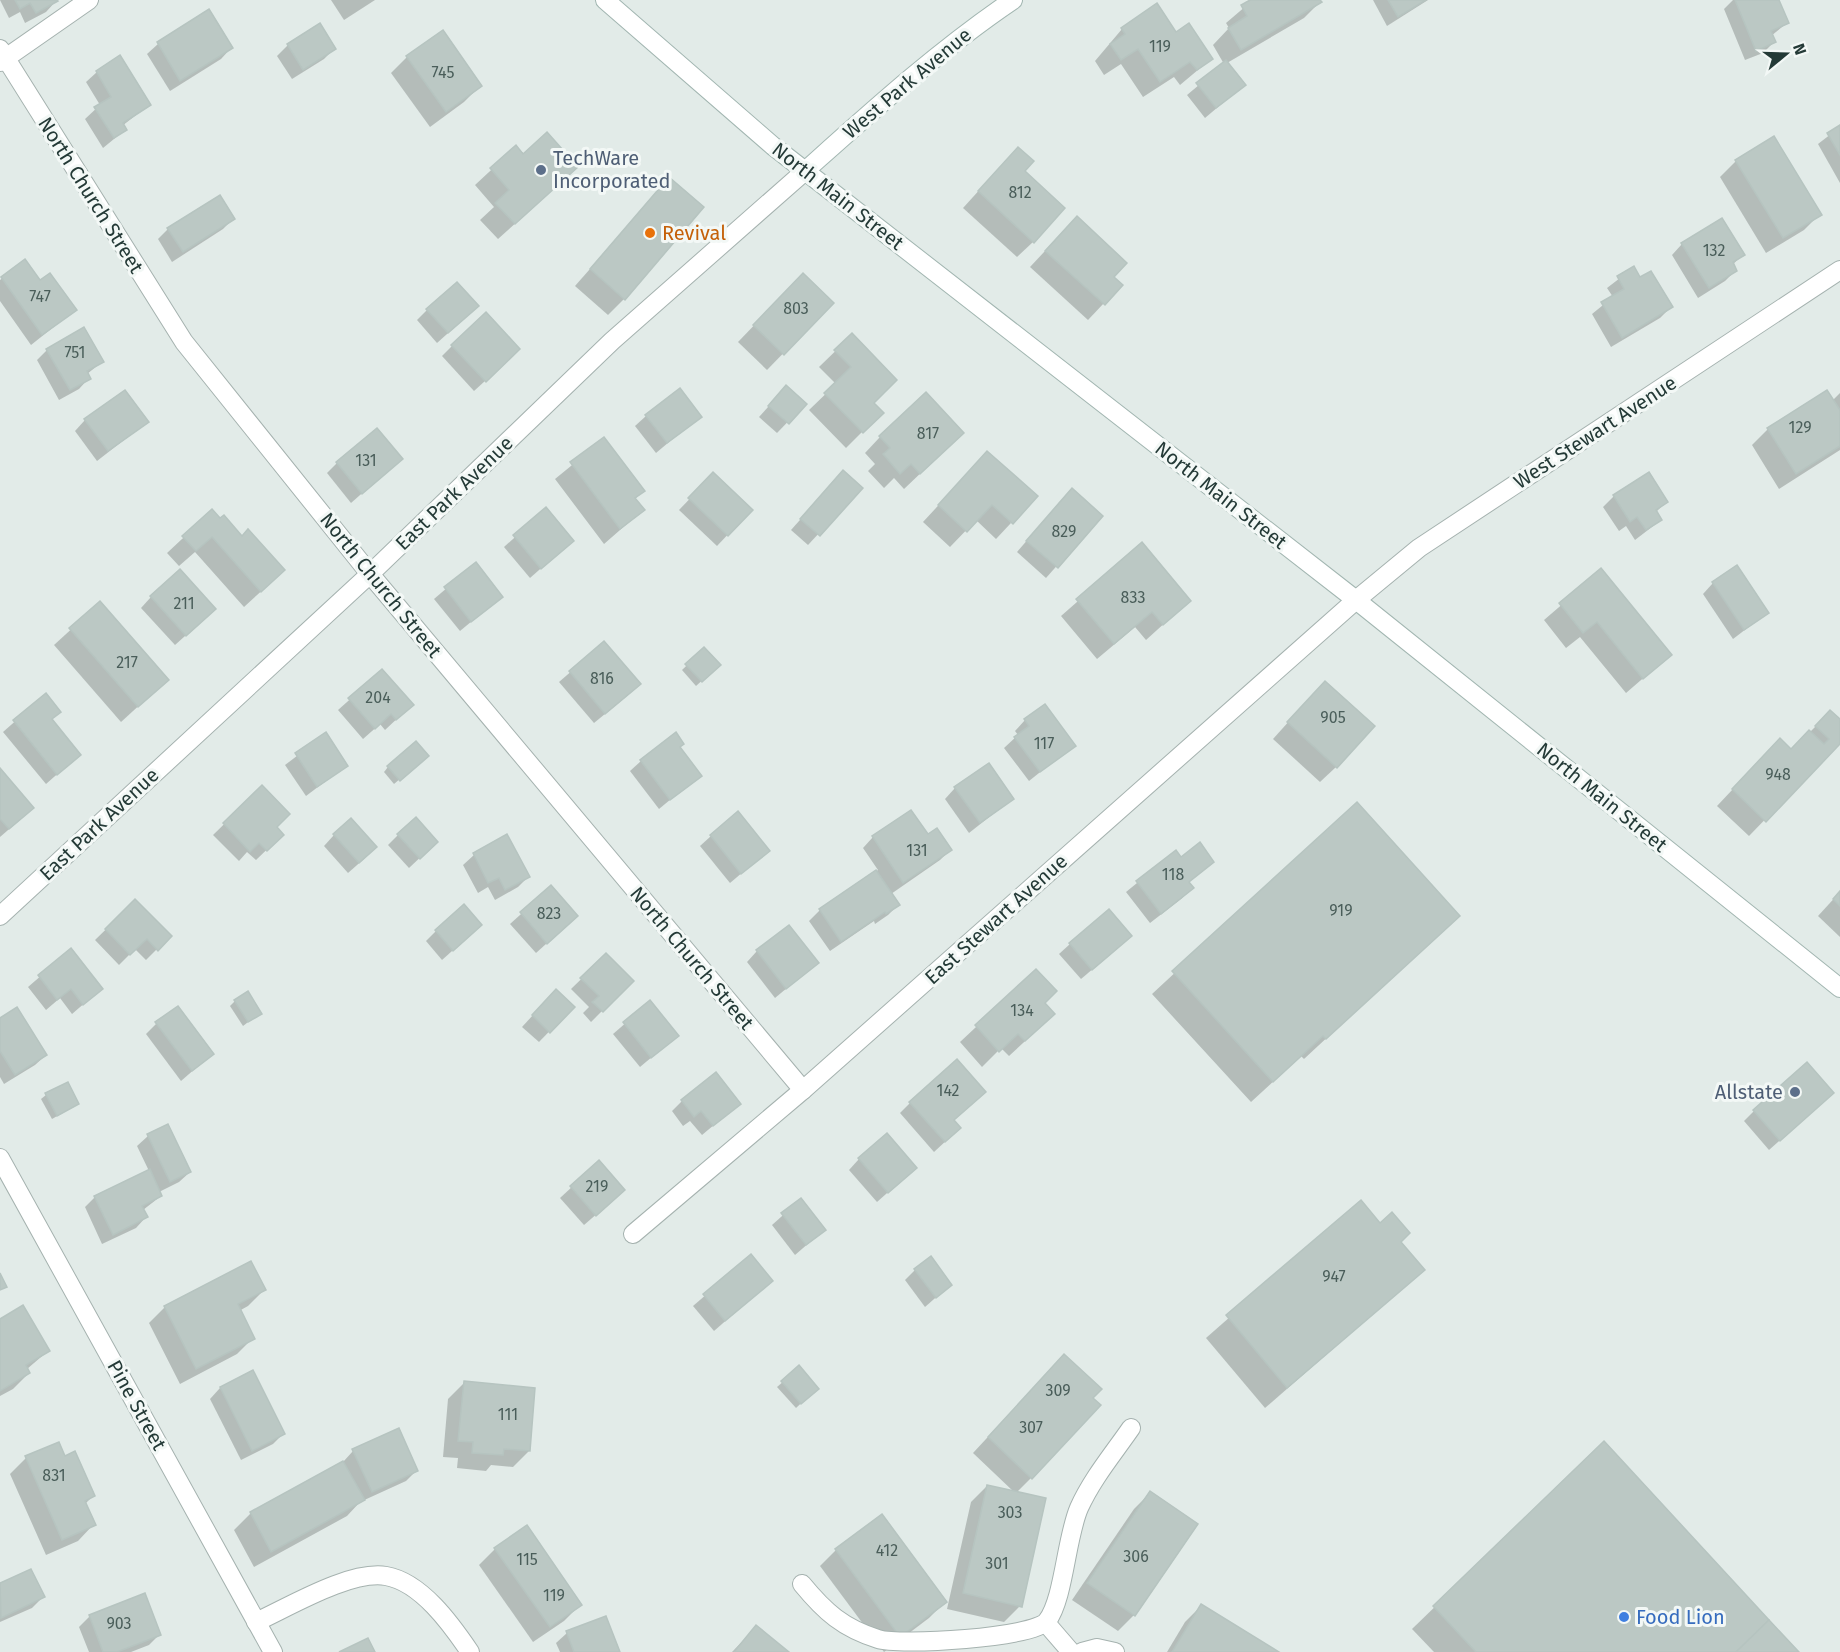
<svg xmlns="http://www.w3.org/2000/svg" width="1840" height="1652" viewBox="0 0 1840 1652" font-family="'Fira Sans',sans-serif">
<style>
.shadow{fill:#0003}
.building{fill:#bbc8c4;stroke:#b6c4c0;stroke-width:1.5}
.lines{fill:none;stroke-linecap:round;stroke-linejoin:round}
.street-casing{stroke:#a5b2af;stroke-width:20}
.secondary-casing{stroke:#a2b6b1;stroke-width:20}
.street{stroke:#fff;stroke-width:18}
.secondary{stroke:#fff;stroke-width:18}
.service-dot{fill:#5c6f8a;stroke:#f3f8f6;stroke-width:2}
.food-dot{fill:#e8710a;stroke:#f3f8f6;stroke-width:2}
.shop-dot{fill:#3f7fe0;stroke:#f3f8f6;stroke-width:2}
.labels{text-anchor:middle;stroke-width:6;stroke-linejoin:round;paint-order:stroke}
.number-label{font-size:16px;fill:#4a5e5a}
.street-label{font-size:20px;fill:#243a37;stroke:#f3f8f6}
.service-label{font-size:20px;fill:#4e5e75;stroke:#f3f8f6;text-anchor:start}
.food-label{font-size:20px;fill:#c56008;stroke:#f3f8f6;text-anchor:start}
.shop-label{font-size:20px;fill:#366cbe;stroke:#f3f8f6;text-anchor:start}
</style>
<rect width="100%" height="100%" fill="#e2ebe8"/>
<g class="shadow">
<path d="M0 0H56V1L46 12 25 23 20 12 9 18Z"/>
<path d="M331 0H375L344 20Z"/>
<path d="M1253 0 1320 2 1304 18 1227 63 1244 85 1205 118 1187 95 1224 64 1213 45 1229 28 1226 23Z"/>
<path d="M1373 0H1428L1387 26Z"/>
<path d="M1733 0H1778L1787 23 1771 36 1774 42 1763 53 1745 60 1724 9Z"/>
<path d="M1156 5 1176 34 1211 59 1180 85 1174 77 1143 97 1121 64 1104 75 1095 61 1122 29Z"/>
<path d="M209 11 231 48 221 59 170 91 147 54 158 44Z"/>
<path d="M320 25 334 49 324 59 292 79 277 56 288 45Z"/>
<path d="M120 57 149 105 122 126 125 130 103 148 85 119 100 105 86 82 97 72Z"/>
<path d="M407 57 480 86 464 102 430 127 391 73Z"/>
<path d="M1840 127V183L1818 144Z"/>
<path d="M516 147 560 183 498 239 480 220 494 207 475 185Z"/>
<path d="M1736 161 1820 214 1804 230 1766 253 1720 177Z"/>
<path d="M1002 165 1023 171 1033 242 1017 257 963 208Z"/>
<path d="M669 179 624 299 608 315 575 286Z"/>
<path d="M233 219 223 229 172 262 158 239 168 229Z"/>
<path d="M1061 234 1121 285 1088 320 1030 267Z"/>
<path d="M1682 244 1743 255 1732 265 1736 270 1725 281 1698 298 1672 255Z"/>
<path d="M25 261 40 282 75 310 31 345 0 301V280Z"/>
<path d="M1633 268 1640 280 1671 307 1660 318 1611 347 1592 314 1613 297 1607 288Z"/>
<path d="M787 291 832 303 767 370 738 342Z"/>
<path d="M427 310 466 317 437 343 417 320Z"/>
<path d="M852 335 872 403 881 413 846 448 809 410 836 384 819 367Z"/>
<path d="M452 346 508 360 474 391 442 356Z"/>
<path d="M47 350 102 362 87 374 89 378 79 389 59 400 37 360Z"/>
<path d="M1840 393V450L1779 489 1752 445 1768 429 1832 401Z"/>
<path d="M776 398 805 404 777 433 759 417Z"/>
<path d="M646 416H700L656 453 635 426Z"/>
<path d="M85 420 147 422 97 461 75 431Z"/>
<path d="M880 437 946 449 904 489 894 478 884 488 868 471 875 464 865 453Z"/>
<path d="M604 439 643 491 635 499 643 510 604 544 555 479Z"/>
<path d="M401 459 351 503 327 473 337 463Z"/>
<path d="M972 469 1011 523 996 539 976 520 950 547 923 522Z"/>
<path d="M833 483 861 488 808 545 791 530Z"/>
<path d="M703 485 751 510 717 546 679 510Z"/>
<path d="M1614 496 1666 502 1656 512 1661 520 1635 540 1626 526 1619 531 1603 507Z"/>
<path d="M1061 501 1101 516 1046 578 1017 552Z"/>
<path d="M545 510 572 541 530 578 504 547Z"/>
<path d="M212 511 267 586 244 607 195 552 179 566 167 553Z"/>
<path d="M1142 545 1189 601 1146 640 1135 627 1097 659 1061 616Z"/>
<path d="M475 564 501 597 460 631 434 599Z"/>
<path d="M1601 571 1670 655 1626 693 1580 637 1566 648 1544 620Z"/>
<path d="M1713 583 1767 613 1733 639 1703 594Z"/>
<path d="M151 597 204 619 175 645 141 608Z"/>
<path d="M100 603 167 680 121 722 54 645Z"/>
<path d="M604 643 628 695 594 723 559 682Z"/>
<path d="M704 649 719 665 696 686 682 670Z"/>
<path d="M382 671 401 715 385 730 380 724 363 739 338 710Z"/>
<path d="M45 695 50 720 79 755 46 784 3 732Z"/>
<path d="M1309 699 1336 767 1320 782 1273 739Z"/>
<path d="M1830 712 1840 721V742L1749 836 1717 806 1764 756 1791 751Z"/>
<path d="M1025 720 1074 745 1029 781 1004 748 1018 735 1015 731Z"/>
<path d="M326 734 347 765 306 796 285 765Z"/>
<path d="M678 747 700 775 659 809 630 771 641 761Z"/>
<path d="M422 760 394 784 384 772 388 767Z"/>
<path d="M0 771 22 818 0 837Z"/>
<path d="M262 787 275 828 282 835 256 860 247 852 239 861 213 835Z"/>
<path d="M955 788 1012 799 969 833 945 799Z"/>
<path d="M1356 805 1458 916 1304 1059 1301 1056 1251 1102 1152 994Z"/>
<path d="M334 835 365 858 348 873 324 846Z"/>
<path d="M398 835 426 852 409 868 388 845Z"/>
<path d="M507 836 528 877 518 887 495 900 488 887 478 893 463 865 474 855Z"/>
<path d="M711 836 768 851 730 883 700 846Z"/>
<path d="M873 837H927L950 850 940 860 891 894 898 905 888 915 875 924 874 921 830 951 809 921 820 910 878 870 863 848Z"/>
<path d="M1175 852 1181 859 1212 862 1188 883 1192 888 1181 899 1150 923 1126 892Z"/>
<path d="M551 887 566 926 536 953 510 924Z"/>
<path d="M1840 892V937L1818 916Z"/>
<path d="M135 901 170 936 146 960 135 949 119 965 95 940Z"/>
<path d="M436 931 470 935 442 960 426 941Z"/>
<path d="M1070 944 1120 946 1081 979 1059 954Z"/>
<path d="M71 950 101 989 72 1014 60 998 46 1010 28 987Z"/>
<path d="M757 951 817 963 775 998 747 962Z"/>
<path d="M606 955 632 981 591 1022 583 1013 589 1007 571 989Z"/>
<path d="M1036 971 1043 1003 1037 1030 1009 1056 1001 1048 982 1067 960 1042Z"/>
<path d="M235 1001 260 1013 243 1026 230 1006Z"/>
<path d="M545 1002 573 1007 539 1042 522 1027Z"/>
<path d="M650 1002 677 1036 640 1067 613 1034Z"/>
<path d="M0 1019 46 1055 35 1065 4 1084 0 1077Z"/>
<path d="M156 1024 212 1054 181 1081 146 1034Z"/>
<path d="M46 1095 78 1104 52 1119 41 1099Z"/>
<path d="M682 1101 739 1104 702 1135 690 1121 683 1126 672 1111Z"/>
<path d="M910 1103 952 1121 948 1139 934 1152 900 1113Z"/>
<path d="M1821 1104 1769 1150 1744 1121 1754 1111Z"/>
<path d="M148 1136 190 1172 179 1182 159 1192 161 1196 143 1210 146 1217 136 1228 102 1244 85 1207 95 1197 149 1171 137 1146Z"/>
<path d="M859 1159 904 1178 877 1202 849 1170Z"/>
<path d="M599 1162 613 1200 584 1225 560 1198Z"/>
<path d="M800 1200 824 1230 795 1255 772 1225Z"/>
<path d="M1361 1202 1423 1270 1265 1408 1206 1338Z"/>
<path d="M751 1256 771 1281 714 1331 693 1306Z"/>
<path d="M915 1270 950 1285 925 1307 905 1280Z"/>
<path d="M264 1290 248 1306 239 1311 253 1338 237 1354 180 1384 149 1323 165 1307Z"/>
<path d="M0 1321 48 1351 27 1369 29 1373 13 1389 0 1396Z"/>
<path d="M799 1368 812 1393 796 1408 777 1387Z"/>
<path d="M253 1372 283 1434 273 1444 241 1460 210 1399 220 1388Z"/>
<path d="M1048 1372 1091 1398 1031 1478 1016 1493 1020 1606 1004 1622 947 1609 971 1502 987 1486 1014 1492 973 1453Z"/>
<path d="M464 1383 529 1451 513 1467 491 1465 486 1471 457 1468 458 1458 443 1457 448 1399Z"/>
<path d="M1604 1443 1797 1652H1434L1412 1629Z"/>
<path d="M353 1451 416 1471 406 1481 360 1502 347 1516 254 1567 234 1530 250 1514 343 1462Z"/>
<path d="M26 1458H64L93 1496 85 1504 94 1524 78 1541 46 1555 10 1474Z"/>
<path d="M1150 1493 1134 1615 1118 1631 1072 1600 1134 1509Z"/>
<path d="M495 1549 580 1605 564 1621 533 1642 479 1565Z"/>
<path d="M836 1550 945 1602 929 1618 884 1652 820 1566Z"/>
<path d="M31 1570 43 1597 32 1608 0 1622V1585Z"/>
<path d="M1201 1606 1276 1652H1167L1185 1622Z"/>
<path d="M90 1616 159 1635 149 1645 131 1652H89L79 1627Z"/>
<path d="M756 1627 787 1652H732Z"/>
<path d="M567 1633 619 1652H560L556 1643Z"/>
</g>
<g class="building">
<path d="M15 0H57L58 1 36 13 30 3 20 9Z"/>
<path d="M1250 0H1320L1322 2 1241 50 1228 28 1247 16 1241 5Z"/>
<path d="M1388 0H1426L1398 17Z"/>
<path d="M1735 0H1779L1789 23 1771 31 1776 42 1756 51Z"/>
<path d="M1157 3 1176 32 1189 23 1213 59 1197 70 1190 62 1160 82 1138 49 1121 60 1110 44 1125 34 1121 28Z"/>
<path d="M209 9 233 48 180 81 157 42Z"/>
<path d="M320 23 336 49 303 70 287 44Z"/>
<path d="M443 30 482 86 446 112 406 56Z"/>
<path d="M120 55 151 105 123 123 127 130 114 138 94 107 111 97 96 71Z"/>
<path d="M1226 60 1246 85 1216 108 1196 83Z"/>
<path d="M1840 125V155L1827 133Z"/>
<path d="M547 132 578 167 515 224 495 203 509 190 490 168 516 145 523 154Z"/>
<path d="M1774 136 1822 215 1783 238 1735 160Z"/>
<path d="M1018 147 1034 161 1025 171 1065 208 1034 243 978 191Z"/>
<path d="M669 177 704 207 625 300 590 269Z"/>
<path d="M220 195 235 219 183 252 167 228Z"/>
<path d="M1077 216 1127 263 1114 277 1123 285 1105 305 1045 251Z"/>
<path d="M1722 218 1745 255 1733 262 1737 271 1709 288 1681 243Z"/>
<path d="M25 259 40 280 50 273 77 310 42 335 1 277Z"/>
<path d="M1634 266 1640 277 1651 271 1673 307 1622 338 1601 302 1624 289 1617 276Z"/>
<path d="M803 273 834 303 784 355 753 325Z"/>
<path d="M457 282 479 306 448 333 426 309Z"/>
<path d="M486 312 520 349 486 382 451 345Z"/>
<path d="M84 327 104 362 87 371 91 379 70 390 46 349Z"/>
<path d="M852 333 897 380 874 403 884 413 863 433 824 393 851 367 834 350Z"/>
<path d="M786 385 807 404 789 424 768 406Z"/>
<path d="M680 388 702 417 667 443 645 415Z"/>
<path d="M125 390 149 422 108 451 84 419Z"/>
<path d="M1827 390 1840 410V446L1796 474 1767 428Z"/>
<path d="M926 392 964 433 920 474 911 464 900 474 883 454 890 448 879 436Z"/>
<path d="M377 428 403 459 362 494 336 462Z"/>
<path d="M604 437 645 491 635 498 645 510 620 529 570 462Z"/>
<path d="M987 451 1038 496 1013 524 992 505 967 532 938 505Z"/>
<path d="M843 470 863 488 820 536 800 519Z"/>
<path d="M713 472 753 510 728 536 688 498Z"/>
<path d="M1649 472 1668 502 1656 510 1662 520 1646 530 1637 517 1630 522 1613 495Z"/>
<path d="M1072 488 1103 516 1058 568 1026 541Z"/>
<path d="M546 507 574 541 541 569 513 535Z"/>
<path d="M212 509 220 518 224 515 242 536 248 529 285 570 261 592 212 537 196 551 182 536Z"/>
<path d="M1142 542 1191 601 1163 625 1152 612 1114 644 1076 599Z"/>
<path d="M476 562 503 597 471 622 444 587Z"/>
<path d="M1737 565 1769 613 1744 630 1712 582Z"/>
<path d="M1601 568 1672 655 1643 679 1597 622 1583 633 1559 603Z"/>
<path d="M180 569 216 609 186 636 150 596Z"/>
<path d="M100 601 169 680 138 707 69 628Z"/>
<path d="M604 641 641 684 605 714 569 671Z"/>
<path d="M704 647 721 665 702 682 685 664Z"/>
<path d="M382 669 414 705 396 720 391 714 375 729 348 698Z"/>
<path d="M1325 681 1375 726 1337 768 1287 722Z"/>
<path d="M46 693 61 712 52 719 81 755 57 775 13 720Z"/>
<path d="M1045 704 1076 746 1040 772 1014 737 1029 726 1024 719Z"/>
<path d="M1830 710 1840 719V744L1766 822 1732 789 1780 738 1791 749 1809 730 1824 744 1829 739 1815 726Z"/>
<path d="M326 732 348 766 317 787 295 753Z"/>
<path d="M676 732 684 744 680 747 702 776 670 800 640 760Z"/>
<path d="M416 741 429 756 400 781 387 766Z"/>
<path d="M989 763 1014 799 980 823 954 787Z"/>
<path d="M0 768 34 808 9 829 0 819Z"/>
<path d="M262 785 290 814 277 827 284 835 267 851 259 843 250 852 223 823Z"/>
<path d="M1357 802 1460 916 1326 1039 1323 1036 1273 1082 1172 971Z"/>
<path d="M911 810 928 834 937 828 952 850 903 883 872 836Z"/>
<path d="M738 811 770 851 741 874 710 835Z"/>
<path d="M416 817 438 842 420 859 397 834Z"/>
<path d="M351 818 377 847 359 863 333 834Z"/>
<path d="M507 834 530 877 505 890 499 878 488 883 473 853Z"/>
<path d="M1200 842 1214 862 1189 882 1194 888 1161 914 1136 881 1176 850 1181 857Z"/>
<path d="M876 870 900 905 886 914 885 912 841 942 819 909Z"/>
<path d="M551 885 578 916 547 944 520 912Z"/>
<path d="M1840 891V906L1833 899Z"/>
<path d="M135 899 172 936 158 951 147 939 130 955 105 929Z"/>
<path d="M464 904 482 925 453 951 435 930Z"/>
<path d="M1109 909 1132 936 1092 970 1069 943Z"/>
<path d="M789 925 819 963 786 989 756 950Z"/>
<path d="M71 948 103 989 83 1005 71 989 57 1000 38 975Z"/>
<path d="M606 953 634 981 603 1012 592 1002 599 996 580 978Z"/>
<path d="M1036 969 1057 991 1045 1003 1055 1014 1025 1041 1018 1034 999 1052 975 1025Z"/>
<path d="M556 989 575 1007 550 1033 532 1015Z"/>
<path d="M248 991 262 1014 248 1022 234 1000Z"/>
<path d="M650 1000 679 1036 651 1058 623 1022Z"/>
<path d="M178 1006 214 1054 192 1071 155 1022Z"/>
<path d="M17 1007 47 1055 15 1075 0 1051V1018Z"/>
<path d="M957 1059 986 1092 954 1120 961 1128 945 1142 909 1102Z"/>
<path d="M1807 1062 1834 1093 1780 1141 1753 1110Z"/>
<path d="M716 1072 741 1104 713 1126 701 1111 694 1117 681 1100Z"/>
<path d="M68 1082 79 1104 57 1116 45 1093Z"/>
<path d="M168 1124 191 1172 170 1182 147 1134Z"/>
<path d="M887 1133 917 1168 888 1193 858 1158Z"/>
<path d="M599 1160 625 1190 596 1216 570 1186Z"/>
<path d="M150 1169 162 1196 142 1206 148 1217 113 1235 94 1196Z"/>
<path d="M801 1198 826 1230 806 1245 781 1213Z"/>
<path d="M1361 1200 1380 1223 1392 1212 1410 1233 1401 1242 1425 1270 1287 1388 1226 1315Z"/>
<path d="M751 1254 773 1281 725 1321 703 1294Z"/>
<path d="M931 1256 952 1285 936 1298 914 1269Z"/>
<path d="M251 1261 266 1290 238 1304 255 1339 196 1369 164 1306Z"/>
<path d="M0 1273 7 1287 0 1290Z"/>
<path d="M23 1305 50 1351 26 1365 30 1373 0 1391V1319Z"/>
<path d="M1064 1354 1102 1389 1093 1398 1101 1405 1032 1479 988 1437Z"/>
<path d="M799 1365 819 1389 801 1404 781 1381Z"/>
<path d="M253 1370 285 1434 252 1451 220 1387Z"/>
<path d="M464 1381 535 1388 530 1451 504 1449 503 1455 472 1453 473 1442 458 1441Z"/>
<path d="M399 1428 418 1471 372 1492 352 1449Z"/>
<path d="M1604 1441 1769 1620 1736 1652H1476L1433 1606Z"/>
<path d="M59 1442 65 1456 75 1451 95 1496 85 1501 96 1525 62 1540 25 1456Z"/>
<path d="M343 1461 365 1500 271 1552 250 1512Z"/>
<path d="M987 1485 1046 1498 1022 1607 963 1593Z"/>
<path d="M1150 1491 1198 1524 1135 1616 1087 1583Z"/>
<path d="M882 1514 947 1602 900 1637 835 1549Z"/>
<path d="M527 1525 582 1605 550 1627 494 1548Z"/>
<path d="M31 1569 45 1597 1 1618 0 1583Z"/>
<path d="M145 1593 161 1635 117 1652H103L89 1615Z"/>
<path d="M1201 1604 1279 1652H1172Z"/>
<path d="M606 1616 620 1652H574L566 1631Z"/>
<path d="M1769 1620 1799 1652H1736Z"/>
<path d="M756 1625 789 1652H734Z"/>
<path d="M368 1638 375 1652H339Z"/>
</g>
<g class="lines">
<g class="street-casing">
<g id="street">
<path d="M0 49 184 342 370 574 803 1090"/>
<path d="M0 62 89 0"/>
<path d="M0 916 370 574 612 341 805 171"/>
<path d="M0 1158 273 1652"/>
<path d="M633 1234 803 1090 1356 600 1419 548 1840 270"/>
<path d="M802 1584C825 1612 843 1628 878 1639 899 1646 1034 1638 1047 1621 1064 1599 1066 1538 1079 1508 1092 1479 1113 1454 1131 1428"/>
<path d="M256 1622C289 1607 350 1570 386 1576 421 1582 451 1624 470 1652"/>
<path d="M1046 1623 1071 1652"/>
<path d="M1082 1652 1097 1648 1115 1652"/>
</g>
</g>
<g class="secondary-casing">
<g id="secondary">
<path d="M605 0 773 146 1356 600 1840 988"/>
<path d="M805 171C872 111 939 50 1013 0"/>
</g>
</g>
<use href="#street" class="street"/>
<use href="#secondary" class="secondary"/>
</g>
<g class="service-dot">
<circle cx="541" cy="170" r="6"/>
<circle cx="1795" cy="1092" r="6"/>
</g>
<circle class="food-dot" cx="650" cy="233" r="6"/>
<circle class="shop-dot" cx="1624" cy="1617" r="6"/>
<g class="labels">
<g class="number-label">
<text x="1160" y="52">119</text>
<text x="443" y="78">745</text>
<text x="1020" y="198">812</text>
<text x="1714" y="256">132</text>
<text x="40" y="302">747</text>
<text x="796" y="314">803</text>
<text x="75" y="358">751</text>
<text x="1800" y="433">129</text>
<text x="928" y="439">817</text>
<text x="366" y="466">131</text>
<text x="1064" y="537">829</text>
<text x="1133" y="603">833</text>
<text x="184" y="609">211</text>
<text x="127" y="668">217</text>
<text x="602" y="684">816</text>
<text x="378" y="703">204</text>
<text x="1333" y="723">905</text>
<text x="1044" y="749">117</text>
<text x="1778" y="780">948</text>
<text x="917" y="856">131</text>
<text x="1173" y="880">118</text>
<text x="1341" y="916">919</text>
<text x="549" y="919">823</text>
<text x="1022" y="1016">134</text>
<text x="948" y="1096">142</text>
<text x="597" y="1192">219</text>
<text x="1334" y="1282">947</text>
<text x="1058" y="1396">309</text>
<text x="508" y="1420">111</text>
<text x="1031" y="1433">307</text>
<text x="54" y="1481">831</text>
<text x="1010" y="1518">303</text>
<text x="887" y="1556">412</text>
<text x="1136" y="1562">306</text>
<text x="527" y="1565">115</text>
<text x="997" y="1569">301</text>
<text x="554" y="1601">119</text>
<text x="119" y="1629">903</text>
</g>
<g class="street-label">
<text transform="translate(907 83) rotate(-40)" y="7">West Park Avenue</text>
<text transform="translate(91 195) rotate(58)" y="7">North Church Street</text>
<text transform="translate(838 196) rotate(38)" y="7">North Main Street</text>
<text transform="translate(1595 432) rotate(-33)" y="7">West Stewart Avenue</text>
<text transform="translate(454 493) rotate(-44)" y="7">East Park Avenue</text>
<text transform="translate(1221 495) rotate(38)" y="7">North Main Street</text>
<text transform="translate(381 585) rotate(51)" y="7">North Church Street</text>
<text transform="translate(1602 797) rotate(39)" y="7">North Main Street</text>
<text transform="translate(99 824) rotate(-43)" y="7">East Park Avenue</text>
<text transform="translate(996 919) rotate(-42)" y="7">East Stewart Avenue</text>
<text transform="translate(692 958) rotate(50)" y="7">North Church Street</text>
<text transform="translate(137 1405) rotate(61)" y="7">Pine Street</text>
</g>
<g class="service-label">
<text x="553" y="165">TechWare<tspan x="553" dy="23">Incorporated</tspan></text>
<text x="1783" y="1099" text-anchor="end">Allstate</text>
</g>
<g class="food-label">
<text x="662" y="240">Revival</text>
</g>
<g class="shop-label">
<text x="1636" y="1624">Food Lion</text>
</g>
</g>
<g transform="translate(1786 54) rotate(71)" stroke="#f3f8f6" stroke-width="4.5" paint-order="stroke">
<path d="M0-4.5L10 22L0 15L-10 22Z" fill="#243a37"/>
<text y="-9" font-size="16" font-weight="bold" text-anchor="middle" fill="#243a37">N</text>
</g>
</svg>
